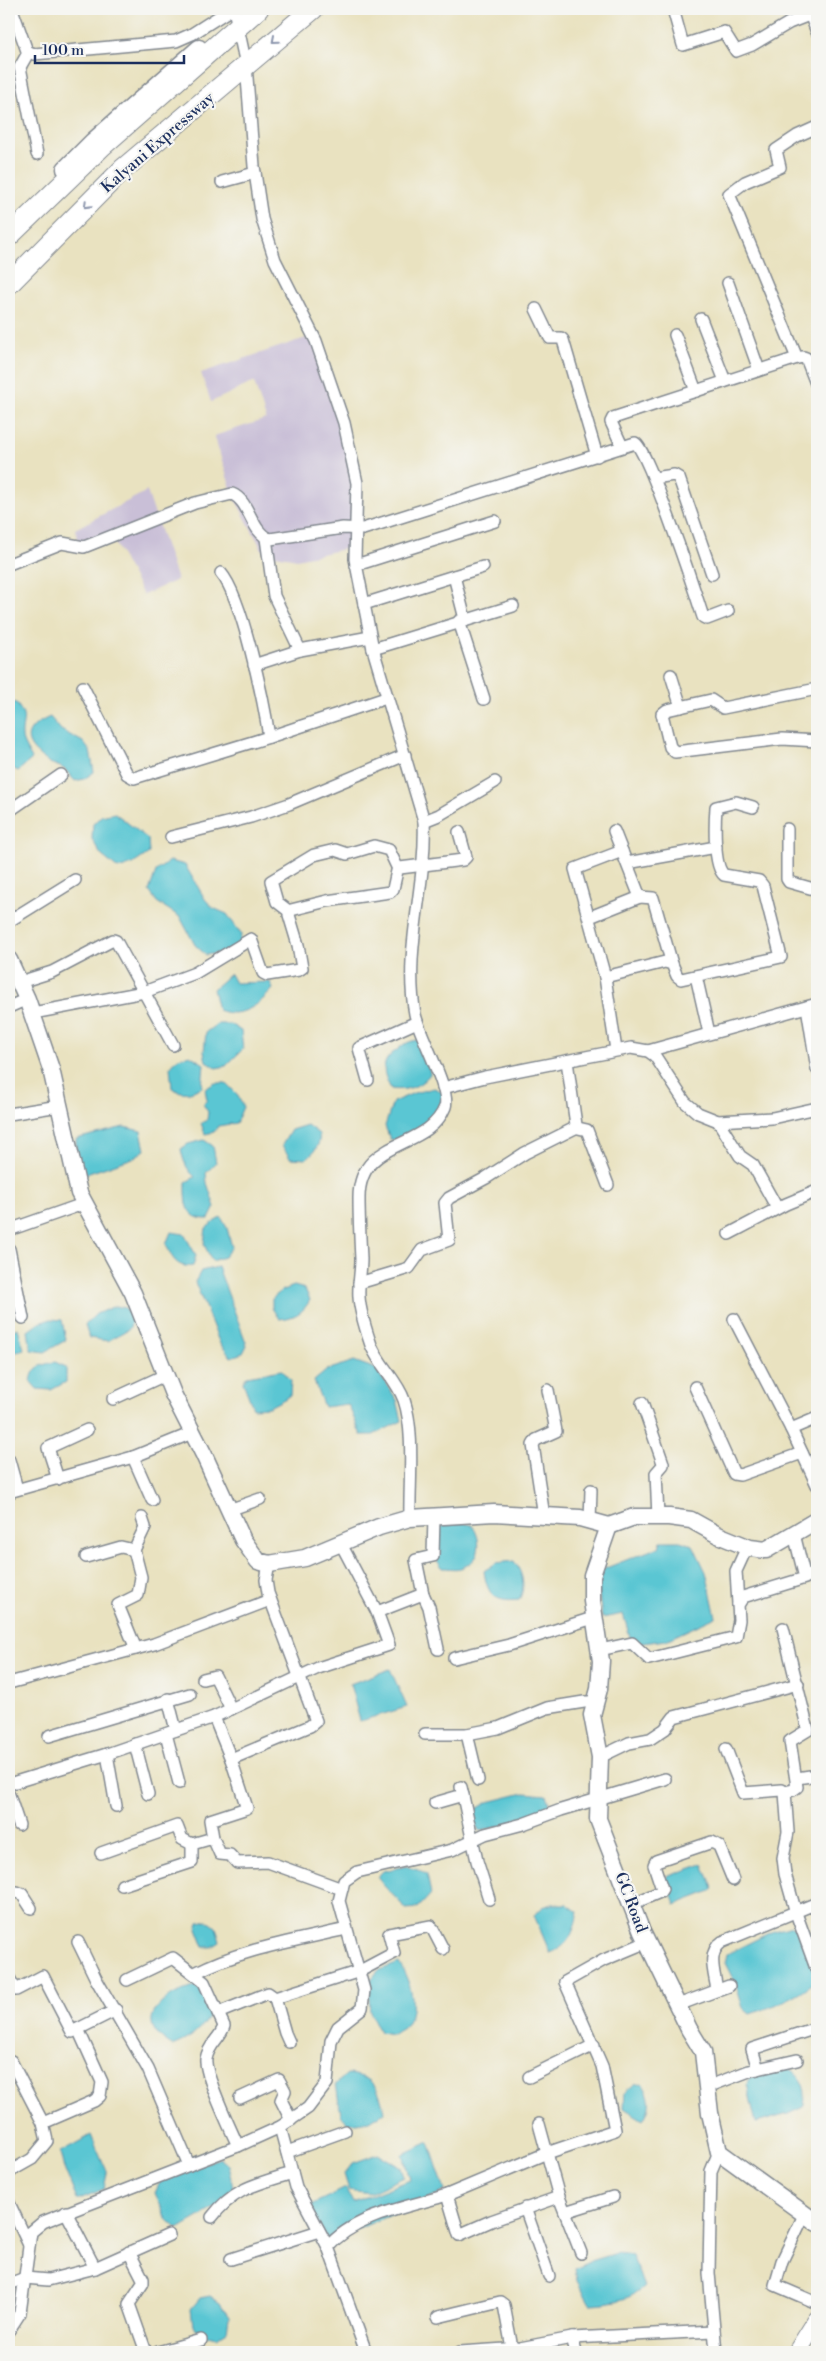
<svg xmlns="http://www.w3.org/2000/svg" width="826" height="2361" viewBox="0 0 826 2361" font-family="'Libre Bodoni',serif">
<style>
.industrial{fill:#c9bfd7}
.water{fill:#5ac6d3;stroke:#3a7a98}
.lines{fill:none;stroke-linecap:round;stroke-linejoin:round}
.street-casing{stroke:#82888f;stroke-width:14}
.secondary-casing{stroke:#82888f;stroke-width:19}
.primary-casing{stroke:#82888f;stroke-width:20}
.highway-casing{stroke:#82888f;stroke-width:22}
.street{stroke:#fff;stroke-width:11}
.secondary{stroke:#fff;stroke-width:16}
.primary{stroke:#fff;stroke-width:18}
.highway{stroke:#fff;stroke-width:20}
.oneway{stroke:#8d97ae}
.labels{text-anchor:middle;stroke-width:4.5;stroke-linejoin:round;paint-order:stroke}
.street-label{font-size:16px;fill:#1b2f5e;stroke:#f6f6f2}
</style>
<rect width="100%" height="100%" fill="#f6f6f2"/>
<filter id="ink" filterUnits="userSpaceOnUse"><feTurbulence type="fractalNoise" baseFrequency=".02" numOctaves="2"/><feDisplacementMap in="SourceGraphic" scale="10" xChannelSelector="R" yChannelSelector="G"/><feConvolveMatrix kernelMatrix="1 2 1 2 8 2 1 2 1" color-interpolation-filters="sRGB"/></filter>
<filter id="wash" filterUnits="userSpaceOnUse"><feTurbulence type="fractalNoise" baseFrequency=".0096" numOctaves="4" result="noise"/><feDisplacementMap in="SourceGraphic" scale="20" xChannelSelector="R" yChannelSelector="G"/><feGaussianBlur stdDeviation="1.12" result="paint"/><feColorMatrix in="noise" values="0 0 0 0 0 0 0 0 0 0 0 0 0 0 0 0 0 1.4 0 .05"/><feComposite in="paint" operator="in"/></filter>
<g filter="url(#wash)">
<rect width="100%" height="100%" fill="#e9e2c0"/>
<g class="industrial">
<path d="M312 336 355 477 352 537 349 548 297 559 264 553 233 495 214 436 266 419 254 382 211 402 201 373Z"/>
<path d="M147 491 177 580 143 595 110 534 79 546 75 529Z"/>
</g>
<g class="water">
<path d="M9 701 16 703C29 720 21 720 22 737 22 743 29 753 32 759L18 771 9 766Z"/>
<path d="M50 717 61 730 83 742 90 751 94 772 84 779 75 781C71 777 68 772 64 769 60 766 54 765 50 763 23 746 19 730 50 717Z"/>
<path d="M115 813 148 839 149 853 133 864 118 869 101 855 92 839 93 824 101 816Z"/>
<path d="M170 861 185 865 205 899 213 908 227 914 241 934 240 944 224 952 206 955 195 945 180 917 157 902 149 891 156 871Z"/>
<path d="M230 974 235 983 270 982 273 989C258 1006 241 1019 218 1010L213 989Z"/>
<path d="M217 1024H230L241 1031 243 1049 226 1066 216 1068 206 1061 204 1052 206 1032Z"/>
<path d="M418 1040 427 1055 430 1074C420 1087 407 1091 391 1089 382 1072 380 1061 397 1050 404 1044 409 1041 418 1040Z"/>
<path d="M190 1055 204 1064 202 1087C190 1093 184 1095 172 1088L170 1067 178 1058Z"/>
<path d="M215 1083H226L237 1094 243 1107 236 1123 218 1126 214 1132 205 1134 201 1123 207 1120 208 1112 203 1104 207 1100 205 1089Z"/>
<path d="M434 1088 443 1092 444 1107 422 1129 403 1141 390 1139 385 1126 393 1102 414 1093Z"/>
<path d="M307 1125 319 1134C321 1145 314 1152 306 1159L290 1158 282 1145 291 1130Z"/>
<path d="M124 1127 141 1131 145 1150 133 1158 86 1174 76 1157V1139Z"/>
<path d="M204 1140 213 1146 216 1163 206 1173 207 1183 215 1207 209 1219C185 1220 186 1202 186 1182L195 1177C186 1169 183 1160 181 1149L188 1144Z"/>
<path d="M221 1217 227 1228 232 1247 224 1257 212 1261 204 1244 206 1228Z"/>
<path d="M171 1232 184 1234 196 1255 193 1266C176 1268 172 1258 166 1244Z"/>
<path d="M218 1267 247 1345 243 1353 231 1357 220 1344 195 1282 201 1271Z"/>
<path d="M294 1286 305 1289 310 1300C303 1313 294 1318 279 1319L272 1308V1299L281 1291Z"/>
<path d="M115 1306 125 1308 132 1317 130 1328 108 1341 89 1338 85 1325 96 1314Z"/>
<path d="M51 1319 62 1320 66 1340 45 1352 31 1350 28 1331 39 1323Z"/>
<path d="M18 1328 24 1349 9 1355V1332Z"/>
<path d="M354 1361 376 1369 397 1400 402 1421 373 1435H361L348 1404 324 1407 314 1381 327 1370Z"/>
<path d="M55 1362 66 1367V1382L51 1390 37 1389 31 1382C33 1366 41 1365 55 1362Z"/>
<path d="M282 1370 291 1380 290 1396 269 1407 253 1408 243 1382 247 1376Z"/>
<path d="M464 1523 472 1525C482 1540 482 1560 463 1567 458 1570 449 1568 443 1568L437 1561 436 1533 442 1526Z"/>
<path d="M661 1541H680L693 1545 706 1572 716 1617 666 1640 635 1644 630 1637 623 1614 602 1618 596 1572 659 1547Z"/>
<path d="M514 1561C523 1574 526 1586 519 1600 494 1603 487 1594 484 1571L496 1563Z"/>
<path d="M390 1669 407 1707 360 1721 350 1684Z"/>
<path d="M524 1793 546 1795 551 1808 533 1818 480 1831 472 1822 473 1811 488 1802Z"/>
<path d="M703 1864 713 1888 711 1891 675 1905 666 1877Z"/>
<path d="M407 1866 418 1869 427 1875 431 1894 418 1908 406 1909C396 1897 385 1889 377 1877L383 1871Z"/>
<path d="M552 1904H567L578 1912C574 1931 570 1946 550 1953L534 1915 543 1907Z"/>
<path d="M207 1920 216 1927 220 1942 212 1947H204L197 1929 199 1922Z"/>
<path d="M792 1926C806 1939 813 1961 817 1980 797 1997 775 2006 750 2014L743 2008 736 1985 725 1963 727 1954 771 1932Z"/>
<path d="M399 1963C409 1979 420 2008 405 2026 403 2029 396 2032 392 2034L380 2032 370 2012 368 1983 378 1971Z"/>
<path d="M195 1986 206 1996 211 2010C202 2031 193 2037 172 2046 151 2033 143 2018 165 2000 173 1993 186 1990 195 1986Z"/>
<path d="M785 2067C801 2073 809 2091 803 2107L788 2114 756 2123 747 2084 751 2077Z"/>
<path d="M347 2074C373 2076 380 2088 384 2112L370 2121 349 2124 341 2115 336 2084Z"/>
<path d="M642 2083C651 2097 652 2106 643 2120L624 2108 625 2092 635 2084Z"/>
<path d="M91 2135 107 2173 104 2189 77 2200 63 2165 60 2152Z"/>
<path d="M429 2142 445 2191 328 2242 309 2206 346 2188 353 2202 410 2180 403 2154Z"/>
<path d="M378 2154 401 2167 404 2177 370 2193 349 2190 344 2174 353 2163Z"/>
<path d="M219 2158 228 2166 233 2187 216 2207 178 2229 167 2219 155 2193 161 2180Z"/>
<path d="M617 2253 632 2255 644 2287C629 2301 609 2303 590 2304L577 2281 575 2269 591 2261Z"/>
<path d="M210 2296 220 2303 229 2316 227 2331 216 2338 204 2335 193 2326 191 2309 200 2298Z"/>
</g>
</g>
<g filter="url(#ink)">
<g class="lines">
<g class="street-casing">
<g id="street">
<path d="M12 9 27 51 34 54 176 41 192 34 231 9"/>
<path d="M234 9 246 65 254 166 262 219 275 260 316 341 344 423 357 483 355 559 373 649 424 821C427 885 403 950 415 1014 419 1035 451 1090 445 1107 428 1151 359 1137 359 1198 359 1219 360 1239 361 1259 361 1272 358 1285 359 1297 360 1313 366 1330 371 1345 379 1365 397 1380 404 1400 415 1432 409 1484 410 1518"/>
<path d="M673 9 683 45 724 32 736 51 752 45 789 23 817 12"/>
<path d="M808 9 817 32"/>
<path d="M28 53 20 67 37 154"/>
<path d="M222 182 255 173"/>
<path d="M728 283 759 370"/>
<path d="M536 309 550 338H561L563 340 597 456"/>
<path d="M701 319 725 381"/>
<path d="M675 335 696 391"/>
<path d="M797 358 729 194 745 182 780 167 776 150 797 136 817 127"/>
<path d="M622 446 611 422 613 418 797 358 803 357 806 358 817 386"/>
<path d="M654 478 674 475 679 478 712 574"/>
<path d="M266 538 274 596 300 650"/>
<path d="M9 564 62 543 84 547 195 503 232 494C250 501 251 533 270 539L343 528 363 529 635 443C647 447 696 595 703 617L707 619 728 611"/>
<path d="M356 565 495 521"/>
<path d="M221 573C242 597 264 702 269 737"/>
<path d="M454 576 465 619"/>
<path d="M364 604 483 567"/>
<path d="M459 621 484 699"/>
<path d="M373 649 513 606"/>
<path d="M254 665 300 650 370 637"/>
<path d="M671 675 681 707"/>
<path d="M83 687 127 774 134 778 269 737 386 698"/>
<path d="M817 689 723 708 711 700 667 710 662 714 670 747 675 752 782 739 817 741"/>
<path d="M9 811 61 775"/>
<path d="M424 821 439 815 495 782"/>
<path d="M787 829V879L789 882 817 890"/>
<path d="M614 831 640 897 653 898 672 964"/>
<path d="M171 837 251 817 289 804 405 755"/>
<path d="M627 863 716 847"/>
<path d="M290 912 277 902 271 881 314 855 335 850 347 854 374 846 389 850 398 869"/>
<path d="M590 917 640 897"/>
<path d="M9 921 75 880"/>
<path d="M696 976 709 1033"/>
<path d="M605 977 665 962 672 964 677 976 681 979 781 957 763 886 759 881 724 875C713 866 715 821 716 807L736 802 753 807"/>
<path d="M20 982 52 972 113 940 116 941 173 1045"/>
<path d="M9 1007 27 999"/>
<path d="M807 1007 817 1069"/>
<path d="M33 1013 144 992 195 973 251 939 263 973 267 975 299 970 302 968 298 945 289 915 291 910 327 901 390 892 393 889 397 871 400 868 463 860 466 857 459 832"/>
<path d="M616 1050 605 977 575 869 622 851"/>
<path d="M648 1051 817 1004"/>
<path d="M567 1061 576 1125 578 1128 587 1130 608 1185"/>
<path d="M368 1080 359 1048 417 1022"/>
<path d="M443 1088 485 1077 631 1048 648 1051 655 1056 685 1102 698 1113 718 1121 772 1118 817 1108"/>
<path d="M9 1114 59 1106"/>
<path d="M718 1121 740 1156 753 1165 777 1208"/>
<path d="M9 1230 83 1204"/>
<path d="M729 1234 786 1204 817 1191"/>
<path d="M9 1249 23 1318"/>
<path d="M359 1283 409 1268 422 1250 449 1240 445 1203 449 1198 486 1178 525 1153 577 1127"/>
<path d="M734 1319 791 1429 817 1485"/>
<path d="M695 1387 734 1474 740 1475 802 1453"/>
<path d="M113 1399 165 1375"/>
<path d="M642 1403 663 1463V1465L656 1473 658 1517"/>
<path d="M791 1429 817 1418"/>
<path d="M133 1457 152 1500"/>
<path d="M9 1460 17 1489"/>
<path d="M58 1479 48 1448 87 1430"/>
<path d="M9 1492 133 1457 192 1433"/>
<path d="M229 1510 260 1499"/>
<path d="M544 1516 533 1445 536 1440 556 1431 548 1390"/>
<path d="M590 1521 591 1490"/>
<path d="M341 1544 377 1612"/>
<path d="M86 1557 121 1547 134 1550"/>
<path d="M423 1594 429 1607 438 1649"/>
<path d="M738 1604 736 1571 747 1547"/>
<path d="M783 1628 808 1730 790 1741 797 1787 793 1790 785 1792"/>
<path d="M136 1649 118 1605 138 1595 141 1577 134 1550 145 1527 142 1518"/>
<path d="M600 1650 632 1643 649 1659 736 1637 739 1620 738 1605 743 1597 805 1578 794 1534"/>
<path d="M454 1658 509 1645 596 1617"/>
<path d="M203 1679 215 1676 231 1709"/>
<path d="M9 1683 154 1644 270 1600"/>
<path d="M168 1699 176 1730"/>
<path d="M214 1717 231 1759"/>
<path d="M166 1734 179 1783"/>
<path d="M425 1734H467L498 1728 547 1708 584 1702H595"/>
<path d="M467 1734 478 1780"/>
<path d="M49 1736 190 1694"/>
<path d="M135 1744 148 1794"/>
<path d="M726 1749 743 1793 782 1790 785 1792 788 1832 783 1858 785 1874 796 1913 817 1971"/>
<path d="M107 1754 116 1806"/>
<path d="M600 1757 629 1743 650 1739 665 1729 674 1717 798 1684"/>
<path d="M797 1778 817 1775"/>
<path d="M9 1784 107 1754 214 1717 318 1668 389 1645 377 1612 423 1594 416 1560 433 1556 434 1517"/>
<path d="M461 1787 477 1861 489 1899"/>
<path d="M9 1795 19 1825"/>
<path d="M435 1803 463 1795"/>
<path d="M213 1838 220 1854 230 1855 237 1863 268 1862 342 1889"/>
<path d="M101 1853 177 1826 182 1839 192 1844"/>
<path d="M122 1885 192 1862V1844L213 1838 210 1820 247 1808 231 1759 310 1726 316 1721 268 1593 266 1580 269 1564"/>
<path d="M9 1894 17 1892 22 1894 31 1908"/>
<path d="M632 1904 660 1892 662 1889 654 1865 656 1861 712 1842 719 1846 733 1880"/>
<path d="M78 1942 96 1979 148 2069 189 2165"/>
<path d="M195 1973C241 1949 295 1941 346 1929"/>
<path d="M9 1978 16 1990 43 1976 72 2032 116 2010"/>
<path d="M127 1980 173 1958 204 1982 224 2026C220 2039 209 2043 206 2059 204 2074 231 2130 238 2146"/>
<path d="M717 1990C715 1974 706 1953 722 1942L817 1903"/>
<path d="M275 1998 285 2033 289 2042"/>
<path d="M678 2005 729 1986"/>
<path d="M218 2013 268 1993 275 1998 360 1971 394 1953 389 1934 431 1926 443 1949"/>
<path d="M758 2069 752 2049 816 2028"/>
<path d="M529 2077 594 2045"/>
<path d="M707 2087 749 2071 797 2060"/>
<path d="M240 2098 279 2080 285 2091 281 2100 291 2120"/>
<path d="M43 2123 94 2101 100 2096 102 2082 78 2029"/>
<path d="M539 2124 559 2197 581 2253"/>
<path d="M280 2127 296 2187 328 2247 366 2352"/>
<path d="M287 2152 345 2131"/>
<path d="M9 2172 32 2159 47 2141 43 2123 11 2061"/>
<path d="M447 2195 547 2153 615 2130 602 2066 565 1982 604 1960 647 1942"/>
<path d="M9 2203 29 2245"/>
<path d="M525 2208 549 2276"/>
<path d="M66 2212 95 2268"/>
<path d="M565 2212 613 2197"/>
<path d="M804 2215 782 2261 775 2285 817 2303"/>
<path d="M212 2217C235 2187 258 2184 292 2173"/>
<path d="M328 2247C355 2215 408 2207 447 2195L459 2235 491 2221 559 2197"/>
<path d="M129 2252 143 2279V2283L129 2304 146 2352"/>
<path d="M231 2259 319 2231"/>
<path d="M9 2284 25 2278 48 2280 95 2268 169 2235"/>
<path d="M438 2317 500 2302 504 2305 512 2348"/>
<path d="M9 2330 20 2313 31 2232 43 2222 238 2146 280 2127 308 2108 327 2083 331 2041 338 2027 362 2008 364 1990 339 1901 344 1881 357 1872 452 1850 485 1834 523 1824 561 1810 665 1779"/>
<path d="M572 2338 576 2352"/>
<path d="M158 2352 201 2340"/>
<path d="M460 2352 520 2348 572 2338 714 2331"/>
<path d="M716 2352 709 2273 710 2217 711 2171 719 2152"/>
</g>
</g>
<g class="secondary-casing">
<g id="secondary">
<path d="M65 169 93 141 199 48"/>
<path d="M9 960 27 999 51 1069 79 1193 133 1293 173 1394 204 1455 243 1540 258 1561 269 1564 305 1558 379 1527 410 1518 494 1513 580 1518 609 1526 634 1517H669L691 1520 718 1535 750 1548 766 1550 817 1520"/>
<path d="M609 1526 592 1575V1601L601 1661 599 1689 592 1715 600 1757 598 1819 642 1932 689 2029 703 2052 710 2113 719 2152 817 2223"/>
</g>
</g>
<g class="primary-casing">
<path id="primary" d="M797 2352 817 2320"/>
</g>
<g class="highway-casing">
<g id="highway">
<path d="M9 236 101 147 258 9"/>
<path d="M9 284 123 169 313 9"/>
</g>
</g>
<use href="#street" class="street"/>
<use href="#secondary" class="secondary"/>
<use href="#primary" class="primary"/>
<use href="#highway" class="highway"/>
</g>
<defs><path id="oneway-chevron" d="M-2-3.5L2.5 0L-2 3.5" fill="none" stroke-width="1.6" stroke-linecap="round" stroke-linejoin="round" transform="scale(1.25)"/></defs>
<g class="oneway">
<use href="#oneway-chevron" transform="translate(275 40) rotate(139)"/>
<use href="#oneway-chevron" transform="translate(87 205) rotate(135)"/>
</g>
</g>
<g class="labels">
<g class="street-label">
<text transform="translate(157 142) rotate(-41)" y="6">Kalyani Expressway</text>
<text transform="translate(632 1902) rotate(69)" y="6">GC Road</text>
</g>
</g>
<rect width="826" height="2361" fill="none" stroke="#f6f6f2" stroke-width="30"/>
<path d="M35 55v8h149v-8" fill="none" stroke="#1b2f5e" stroke-width="2.5"/>
<text x="42" y="55" font-size="15" fill="#1b2f5e" stroke="#f6f6f2" stroke-width="4" paint-order="stroke">100 m</text>
</svg>
